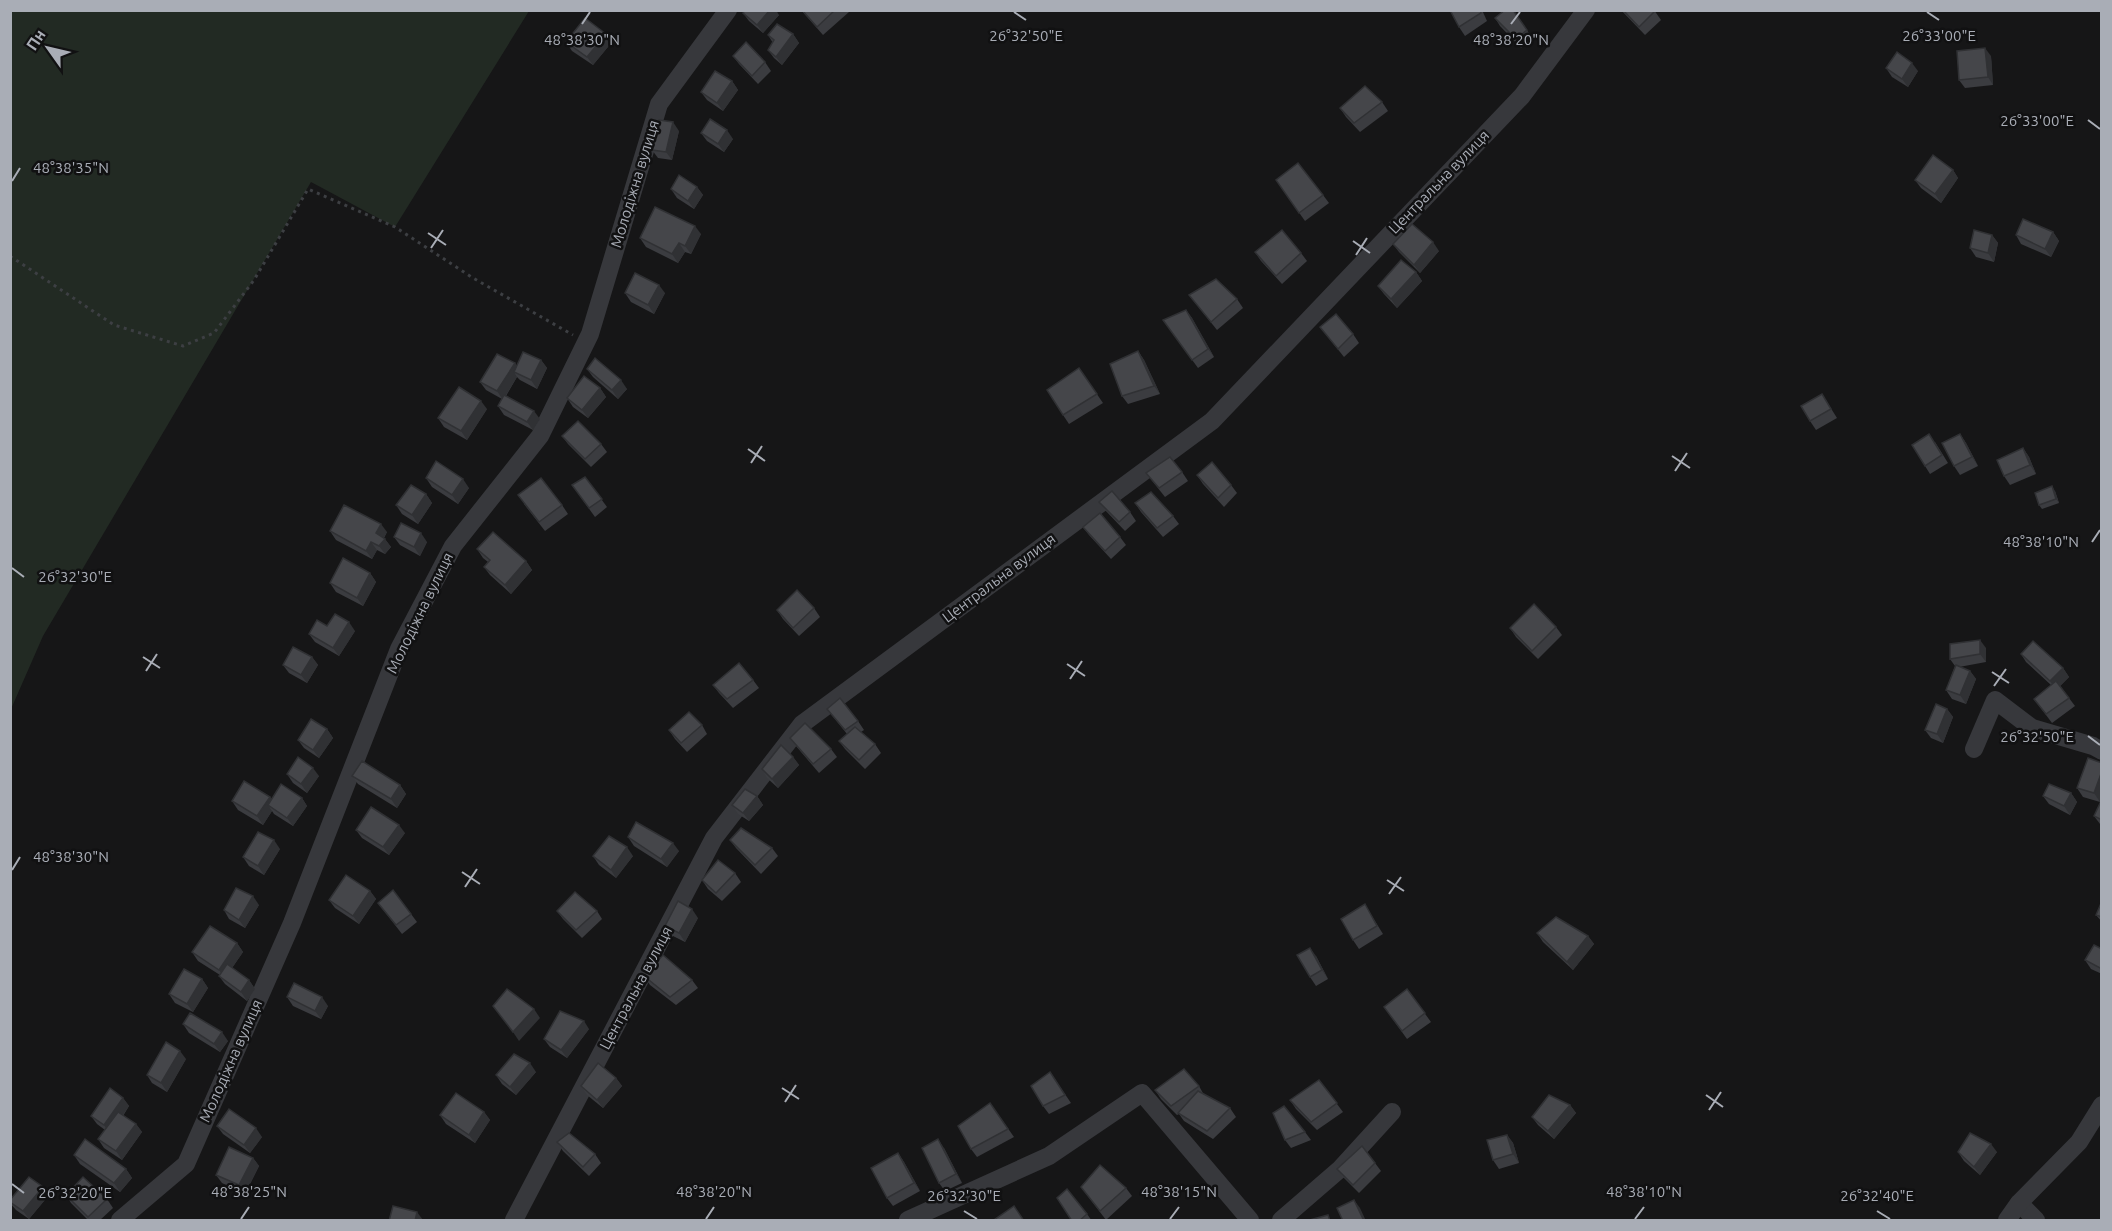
<svg xmlns="http://www.w3.org/2000/svg" width="2112" height="1231" viewBox="0 0 2112 1231" font-family="Ubuntu,sans-serif">
<style>
.green{fill:#222a23}
.lines{fill:none;stroke-linecap:round;stroke-linejoin:round}
.path{stroke:#3d3f43;stroke-width:3;stroke-dasharray:3 4.5;stroke-linecap:butt}
.street{stroke:#37383c;stroke-width:18}
.wall{fill:#3b3c40}
.shaded-wall{fill:#303134}
.building{fill:#45464a;stroke:#303134;stroke-width:1.5}
.ticks{fill:none;stroke:#a9adb6;stroke-width:2}
.labels{text-anchor:middle;stroke-width:5;stroke-linejoin:round;paint-order:stroke}
.street-label{font-size:15px;fill:#a9adb6;stroke:#111112}
.ticks-label{font-size:15px;text-anchor:middle;fill:#a9adb6;stroke:#111112;stroke-width:5;stroke-linejoin:round;paint-order:stroke}
</style>
<rect width="100%" height="100%" fill="#161617"/>
<path class="green" d="M11 10 529 11 395 227 311 182 43 636 11 709Z"/>
<g class="lines">
<path class="path" d="M10 256 114 325 183 346 214 333 254 280 308 189 395 227 473 278 573 335"/>
<g class="street">
<path d="M1974 749 1995 700 2032 728 2093 746 2102 751"/>
<path d="M2019 1203 2036 1220"/>
<path d="M120 1220 186 1164 292 923 399 649 453 546 540 436 590 334 659 104 728 10"/>
<path d="M514 1220 714 838 802 724 1212 421 1522 96 1586 10"/>
<path d="M908 1220 1049 1156 1142 1093 1250 1220"/>
<path d="M1281 1220 1340 1169 1392 1112"/>
<path d="M2007 1220 2019 1203 2079 1142 2102 1105"/>
</g>
</g>
<g class="wall">
<path d="M801 10H848L849 12 823 35Z"/>
<path d="M1482 10 1487 21 1465 36 1459 27Z"/>
<path d="M1513 10 1533 39 1521 48 1500 26 1495 18Z"/>
<path d="M1621 10H1654L1661 20 1645 35Z"/>
<path d="M743 13 779 15 763 33 749 21Z"/>
<path d="M793 34 799 43 782 65 774 58 768 50 773 43 768 35Z"/>
<path d="M566 42H612L593 65 572 51Z"/>
<path d="M733 56 765 62 771 71 758 84 739 64Z"/>
<path d="M1991 56 1993 85 1965 88 1959 80Z"/>
<path d="M1886 68 1918 71 1908 87 1892 77Z"/>
<path d="M732 81 738 90 723 111 707 100 701 92Z"/>
<path d="M1382 102 1388 111 1360 132 1346 117 1340 108Z"/>
<path d="M679 131 672 160 658 158 652 150Z"/>
<path d="M701 133 733 139 724 152 707 141Z"/>
<path d="M1953 170 1958 178 1941 203 1921 188 1915 180Z"/>
<path d="M1276 180 1323 195 1329 203 1305 221Z"/>
<path d="M697 187 703 195 694 209 677 198 671 189Z"/>
<path d="M2053 232 2059 241 2051 257 2021 244 2016 235Z"/>
<path d="M701 234 691 254 685 252 678 263 646 247 640 238Z"/>
<path d="M1992 235 1998 243 1994 262 1976 257 1970 248Z"/>
<path d="M1393 244 1439 251 1420 273 1399 252Z"/>
<path d="M1255 252 1301 253 1307 261 1282 284 1261 261Z"/>
<path d="M1416 272 1422 281 1397 308 1384 294 1378 286Z"/>
<path d="M625 293H665L654 314 631 302Z"/>
<path d="M1189 295 1237 299 1243 308 1217 330Z"/>
<path d="M1186 310 1192 318 1214 357 1198 368 1163 320Z"/>
<path d="M1320 327 1353 334 1359 343 1344 357Z"/>
<path d="M1138 351 1144 360 1160 394 1128 404 1122 396Z"/>
<path d="M541 360 547 368 537 389 520 380 517 377 506 396 540 419 533 430 504 415 498 406 502 399 486 390 480 382 515 363 517 366Z"/>
<path d="M1079 368 1103 403 1069 424 1063 415Z"/>
<path d="M587 369 627 389 618 399 593 377Z"/>
<path d="M600 388 606 397 588 418 573 407 567 398Z"/>
<path d="M1822 394 1837 418 1816 430 1810 421Z"/>
<path d="M487 409 467 440 444 427 438 418Z"/>
<path d="M1960 434 1966 443 1978 466 1960 475 1954 466Z"/>
<path d="M562 436 601 444 607 452 591 467 568 444Z"/>
<path d="M1935 442 1948 463 1930 474 1925 466Z"/>
<path d="M2023 448 2029 457 2036 474 2010 485 2004 476Z"/>
<path d="M1182 472 1188 481 1165 497 1146 473Z"/>
<path d="M1197 475 1231 485 1237 493 1224 507 1203 484Z"/>
<path d="M585 477 607 507 595 517 572 485Z"/>
<path d="M426 478 469 488 458 504 432 487Z"/>
<path d="M2055 491 2059 503 2042 509 2039 505Z"/>
<path d="M426 494 432 503 418 524 402 514 396 505Z"/>
<path d="M1099 502 1130 512 1136 521 1125 531 1105 510Z"/>
<path d="M1135 503 1173 516 1179 524 1163 537 1141 512Z"/>
<path d="M524 504 562 505 568 514 545 531Z"/>
<path d="M1083 527 1120 537 1126 545 1111 559 1089 535Z"/>
<path d="M330 531 387 532 384 538 391 547 385 554 377 550 372 559 336 540Z"/>
<path d="M394 537 427 542 420 556 400 545Z"/>
<path d="M477 549 526 561 532 570 511 594 490 575 484 567 488 562 483 558Z"/>
<path d="M370 573 376 582 363 606 336 592 330 583Z"/>
<path d="M814 608 820 617 799 636 783 619 777 610Z"/>
<path d="M327 626 355 631 339 656 315 642 309 634Z"/>
<path d="M1556 627 1562 635 1538 659 1516 637 1510 628Z"/>
<path d="M1986 648V662L1959 667 1970 671 1976 679 1966 704 1952 699 1946 690 1955 666 1950 659Z"/>
<path d="M2021 654 2063 668 2069 677 2060 686 2075 706 2052 723 2034 699 2051 685 2026 662Z"/>
<path d="M312 657 318 665 307 683 289 673 283 665Z"/>
<path d="M753 680 759 688 733 708 719 693 713 685Z"/>
<path d="M827 709 858 721 864 730 861 732 875 744 881 753 865 769 845 749 839 741 847 734Z"/>
<path d="M1947 709 1953 717 1943 743 1931 738 1925 730Z"/>
<path d="M702 725 707 734 687 752 675 739 669 730Z"/>
<path d="M327 729 333 738 319 758 304 748 298 740Z"/>
<path d="M790 738 831 749 837 757 819 773 796 746Z"/>
<path d="M793 757 799 765 778 788 767 778 762 769Z"/>
<path d="M2102 763V796L2100 802 2083 797 2077 788Z"/>
<path d="M287 774 319 776 307 793 293 783Z"/>
<path d="M352 776 400 785 406 794 397 808 358 784Z"/>
<path d="M2071 793 2077 802 2070 815 2049 804 2043 796Z"/>
<path d="M757 796 763 805 749 821 738 814 732 805Z"/>
<path d="M270 797 272 799 302 798 307 806 293 826 274 814 272 811 263 825 238 810 232 801Z"/>
<path d="M2102 799V825L2100 824 2094 816Z"/>
<path d="M356 830 405 833 389 855 362 838Z"/>
<path d="M628 837 679 851 667 867 634 846Z"/>
<path d="M730 840 772 848 778 856 761 874 736 848Z"/>
<path d="M280 849 264 875 249 866 243 857Z"/>
<path d="M593 856H633L616 878 599 865Z"/>
<path d="M735 873 741 882 722 901 708 889 702 880Z"/>
<path d="M370 891 376 899 359 924 335 908 329 900Z"/>
<path d="M2102 901V922L2096 915Z"/>
<path d="M378 903 411 914 417 922 402 934Z"/>
<path d="M259 905 245 928 229 919 224 910Z"/>
<path d="M557 911H597L602 919 582 938 563 919Z"/>
<path d="M1370 913 1383 934 1359 949 1353 940Z"/>
<path d="M698 918 685 942 671 935 665 926Z"/>
<path d="M1537 933 1588 936 1594 944 1573 970 1543 942Z"/>
<path d="M237 943 243 952 232 968 249 980 255 989 247 1001 225 984 219 976 220 975 198 961 192 952Z"/>
<path d="M2102 949V974L2091 969 2085 960Z"/>
<path d="M1316 956 1328 979 1316 986 1310 977Z"/>
<path d="M644 976 692 980 698 988 676 1005 650 985Z"/>
<path d="M202 979 208 988 193 1012 175 1003 169 994Z"/>
<path d="M1407 989 1431 1022 1407 1039 1384 1007Z"/>
<path d="M287 997 328 1006 321 1019 293 1006Z"/>
<path d="M183 1024 228 1041 220 1052 189 1033Z"/>
<path d="M589 1029 567 1058 550 1047 544 1039Z"/>
<path d="M186 1059 167 1092 152 1083 147 1075Z"/>
<path d="M536 1072 516 1095 502 1084 496 1075Z"/>
<path d="M1050 1072 1071 1103 1049 1114 1043 1106Z"/>
<path d="M616 1078 622 1086 603 1108 587 1095 581 1086Z"/>
<path d="M1319 1080 1343 1112 1317 1130 1296 1109 1290 1100Z"/>
<path d="M1199 1086 1204 1095 1230 1108 1236 1117 1213 1139 1184 1121 1179 1114 1177 1115 1161 1099 1155 1090Z"/>
<path d="M123 1098 129 1106 123 1116 136 1124 142 1132 122 1160 104 1148 98 1139 105 1130 97 1124 91 1116Z"/>
<path d="M990 1103 1014 1137 977 1157 971 1149Z"/>
<path d="M1570 1105 1576 1113 1554 1139 1538 1125 1532 1117Z"/>
<path d="M484 1112 490 1120 475 1143 446 1124 440 1115Z"/>
<path d="M217 1126 262 1137 250 1153 223 1134Z"/>
<path d="M1305 1132 1311 1140 1291 1148 1285 1140Z"/>
<path d="M1507 1135 1513 1143 1519 1163 1499 1169 1493 1160Z"/>
<path d="M557 1142 595 1154 601 1163 589 1176 563 1151Z"/>
<path d="M944 1148 962 1183 945 1191 939 1183Z"/>
<path d="M1958 1152H1997L1980 1175 1964 1161Z"/>
<path d="M898 1153 904 1162 920 1191 893 1206 887 1198Z"/>
<path d="M74 1155 126 1169 132 1178 120 1192 80 1164Z"/>
<path d="M253 1158 259 1166 245 1194 222 1183 216 1175Z"/>
<path d="M1375 1163 1381 1171 1359 1193 1343 1177 1337 1169Z"/>
<path d="M43 1187 49 1195 29 1219 16 1210 10 1203V1200Z"/>
<path d="M1081 1187 1126 1188 1132 1196 1106 1220Z"/>
<path d="M66 1195 107 1199 113 1208 99 1221H89L71 1203Z"/>
<path d="M1087 1214 1092 1221H1072Z"/>
</g>
<g class="shaded-wall">
<path d="M770 10H776L779 15 763 33 757 25Z"/>
<path d="M606 34 612 42 593 65 587 57Z"/>
<path d="M793 34 799 43 782 65 776 57Z"/>
<path d="M1985 48 1991 56 1993 85 1988 77Z"/>
<path d="M1912 63 1918 71 1908 87 1902 79Z"/>
<path d="M732 81 738 90 723 111 717 103Z"/>
<path d="M673 122 679 131 672 160 666 152Z"/>
<path d="M727 130 733 139 724 152 718 144Z"/>
<path d="M1953 170 1958 178 1941 203 1935 194Z"/>
<path d="M697 187 703 195 694 209 688 201Z"/>
<path d="M695 226 701 234 691 254 685 246Z"/>
<path d="M2053 232 2059 241 2051 257 2045 249Z"/>
<path d="M1992 235 1998 243 1994 262 1988 253Z"/>
<path d="M1433 242 1439 251 1420 273 1414 265Z"/>
<path d="M679 243 685 252 678 263 672 254Z"/>
<path d="M1416 272 1422 281 1397 308 1391 299Z"/>
<path d="M659 285 665 293 654 314 648 305Z"/>
<path d="M1186 310 1192 318 1214 357 1208 349Z"/>
<path d="M1138 351 1144 360 1160 394 1154 386Z"/>
<path d="M541 360 547 368 537 389 531 380Z"/>
<path d="M515 363 521 372H514L517 377 503 400 497 391Z"/>
<path d="M621 380 627 389 618 399 612 390Z"/>
<path d="M600 388 606 397 588 418 582 410Z"/>
<path d="M481 401 487 409 467 440 461 431Z"/>
<path d="M534 411 540 419 533 430 527 422Z"/>
<path d="M1960 434 1966 443 1978 466 1972 457Z"/>
<path d="M2023 448 2029 457 2036 474 2030 465Z"/>
<path d="M463 479 469 488 458 504 452 495Z"/>
<path d="M2052 486 2055 491 2059 503 2056 499Z"/>
<path d="M426 494 432 503 418 524 412 515Z"/>
<path d="M381 524 387 532 382 541 376 533Z"/>
<path d="M421 533 427 542 420 556 414 547Z"/>
<path d="M385 539 391 547 385 554 379 546Z"/>
<path d="M371 542 377 550 372 559 366 551Z"/>
<path d="M526 561 532 570 511 594 505 585Z"/>
<path d="M370 573 376 582 363 606 357 598Z"/>
<path d="M349 622 355 631 339 656 333 648Z"/>
<path d="M1980 640 1986 648V662L1980 654Z"/>
<path d="M312 657 318 665 307 683 301 675Z"/>
<path d="M2063 668 2069 677 2056 690 2050 681Z"/>
<path d="M1970 671 1976 679 1966 704 1960 695Z"/>
<path d="M1947 709 1953 717 1943 743 1937 734Z"/>
<path d="M327 729 333 738 319 758 313 750Z"/>
<path d="M793 757 799 765 778 788 772 779Z"/>
<path d="M313 768 319 776 307 793 301 784Z"/>
<path d="M2102 771V796L2100 802 2094 793Z"/>
<path d="M400 785 406 794 397 808 391 799Z"/>
<path d="M2071 793 2077 802 2070 815 2064 806Z"/>
<path d="M757 796 763 805 749 821 743 813Z"/>
<path d="M270 797 276 805H268L272 811 263 825 257 816Z"/>
<path d="M302 798 307 806 293 826 287 818Z"/>
<path d="M399 825 405 833 389 855 383 847Z"/>
<path d="M274 840 280 849 264 875 258 866Z"/>
<path d="M673 843 679 851 667 867 661 859Z"/>
<path d="M627 847 633 856 616 878 611 870Z"/>
<path d="M370 891 376 899 359 924 353 916Z"/>
<path d="M253 896 259 905 245 928 239 920Z"/>
<path d="M692 909 698 918 685 942 679 933Z"/>
<path d="M1588 936 1594 944 1573 970 1567 962Z"/>
<path d="M237 943 243 952 225 978 219 970Z"/>
<path d="M1310 948 1316 956 1328 979 1322 970Z"/>
<path d="M202 979 208 988 193 1012 187 1004Z"/>
<path d="M249 980 255 989 247 1001 241 992Z"/>
<path d="M322 997 328 1006 321 1019 315 1011Z"/>
<path d="M534 1009 540 1018 519 1041 513 1032Z"/>
<path d="M584 1021 589 1029 567 1058 561 1050Z"/>
<path d="M222 1032 228 1041 220 1052 214 1044Z"/>
<path d="M180 1051 186 1059 167 1092 161 1083Z"/>
<path d="M530 1063 536 1072 516 1095 510 1087Z"/>
<path d="M616 1078 622 1086 603 1108 597 1100Z"/>
<path d="M123 1098 129 1106 110 1134 104 1125Z"/>
<path d="M1570 1105 1576 1113 1554 1139 1548 1131Z"/>
<path d="M484 1112 490 1120 475 1143 469 1135Z"/>
<path d="M136 1124 142 1132 122 1160 116 1151Z"/>
<path d="M256 1128 262 1137 250 1153 244 1145Z"/>
<path d="M1507 1135 1513 1143 1519 1163 1513 1154Z"/>
<path d="M938 1139 944 1148 962 1183 956 1174Z"/>
<path d="M1991 1144 1997 1152 1980 1175 1974 1167Z"/>
<path d="M898 1153 904 1162 920 1191 914 1183Z"/>
<path d="M253 1158 259 1166 245 1194 239 1185Z"/>
<path d="M126 1169 132 1178 120 1192 114 1183Z"/>
<path d="M43 1187 49 1195 29 1219 23 1211Z"/>
<path d="M1354 1200 1360 1208 1366 1221H1364Z"/>
<path d="M417 1212 423 1220V1221H415Z"/>
</g>
<g class="building">
<path d="M745 10H770L757 25 743 13Z"/>
<path d="M802 10H835L817 27Z"/>
<path d="M1450 10H1480L1481 13 1459 27Z"/>
<path d="M1505 10H1513L1527 30 1516 39 1495 18Z"/>
<path d="M1623 10H1654L1655 11 1639 27Z"/>
<path d="M585 18 606 34 587 57 566 42Z"/>
<path d="M777 24 793 34 776 57 768 50 774 40 768 35Z"/>
<path d="M746 42 765 62 752 76 733 56Z"/>
<path d="M1985 48 1988 77 1959 80 1957 51Z"/>
<path d="M1897 52 1912 63 1902 79 1886 68Z"/>
<path d="M715 71 732 81 717 103 701 92Z"/>
<path d="M1365 86 1382 102 1354 123 1340 108Z"/>
<path d="M710 119 727 130 718 144 701 133Z"/>
<path d="M659 120 673 122 666 152 652 150Z"/>
<path d="M1933 155 1953 170 1935 194 1915 180Z"/>
<path d="M1298 163 1323 195 1299 213 1276 180Z"/>
<path d="M679 175 697 187 688 201 671 189Z"/>
<path d="M655 207 695 226 685 246 679 243 672 254 640 238Z"/>
<path d="M2023 219 2053 232 2045 249 2016 235Z"/>
<path d="M1412 224 1433 242 1414 265 1393 244Z"/>
<path d="M1282 230 1301 253 1276 276 1255 252Z"/>
<path d="M1974 230 1992 235 1988 253 1970 248Z"/>
<path d="M1401 260 1416 272 1391 299 1378 286Z"/>
<path d="M635 273 659 285 648 305 625 293Z"/>
<path d="M1216 279 1237 299 1211 322 1189 295Z"/>
<path d="M1186 310 1208 349 1192 360 1163 320Z"/>
<path d="M1336 314 1353 334 1338 349 1320 327Z"/>
<path d="M1138 351 1154 386 1122 396 1110 364Z"/>
<path d="M523 352 541 360 531 380 514 372Z"/>
<path d="M497 354 515 363 497 391 480 382Z"/>
<path d="M595 358 621 380 612 390 587 369Z"/>
<path d="M1079 368 1097 394 1063 415 1047 390Z"/>
<path d="M584 376 600 388 582 410 567 398Z"/>
<path d="M459 387 481 401 461 431 438 418Z"/>
<path d="M1822 394 1831 409 1810 421 1801 406Z"/>
<path d="M504 395 534 411 527 422 498 406Z"/>
<path d="M578 421 601 444 585 459 562 436Z"/>
<path d="M1929 434 1942 455 1925 466 1912 445Z"/>
<path d="M1960 434 1972 457 1954 466 1942 443Z"/>
<path d="M2023 448 2030 465 2004 476 1997 460Z"/>
<path d="M1170 457 1182 472 1159 488 1146 473Z"/>
<path d="M436 461 463 479 452 495 426 478Z"/>
<path d="M1212 462 1231 485 1218 498 1197 475Z"/>
<path d="M585 477 602 499 589 508 572 485Z"/>
<path d="M541 478 562 505 539 522 518 495Z"/>
<path d="M411 485 426 494 412 515 396 505Z"/>
<path d="M2052 486 2056 499 2039 505 2035 493Z"/>
<path d="M1112 491 1130 512 1119 522 1099 502Z"/>
<path d="M1151 492 1173 516 1157 528 1135 503Z"/>
<path d="M344 505 381 524 376 533 385 539 379 546 371 542 366 551 330 531Z"/>
<path d="M1100 513 1120 537 1105 551 1083 527Z"/>
<path d="M401 523 421 533 414 547 394 537Z"/>
<path d="M493 532 526 561 505 585 484 567 490 560 477 549Z"/>
<path d="M343 558 370 573 357 598 330 583Z"/>
<path d="M797 590 814 608 793 628 777 610Z"/>
<path d="M1534 604 1556 627 1532 651 1510 628Z"/>
<path d="M335 614 349 622 333 648 309 634 317 620 327 626Z"/>
<path d="M1980 640V654L1950 659V644Z"/>
<path d="M2033 641 2063 668 2050 681 2021 654Z"/>
<path d="M293 647 312 657 301 675 283 665Z"/>
<path d="M739 663 753 680 727 699 713 685Z"/>
<path d="M1956 665 1970 671 1960 695 1946 690Z"/>
<path d="M2056 681 2069 698 2046 714 2034 699Z"/>
<path d="M840 698 858 721 845 730 827 709Z"/>
<path d="M1936 704 1947 709 1937 734 1925 730Z"/>
<path d="M689 712 702 725 681 743 669 730Z"/>
<path d="M311 719 327 729 313 750 298 740Z"/>
<path d="M805 723 831 749 813 764 790 738Z"/>
<path d="M855 727 875 744 859 760 839 741Z"/>
<path d="M781 745 793 757 772 779 762 769Z"/>
<path d="M298 757 313 768 301 784 287 774Z"/>
<path d="M2088 758 2102 763V771L2094 793 2077 788Z"/>
<path d="M362 761 400 785 391 799 352 776Z"/>
<path d="M244 781 270 797 257 816 232 801Z"/>
<path d="M281 784 302 798 287 818 268 805Z"/>
<path d="M2049 784 2071 793 2064 806 2043 796Z"/>
<path d="M745 789 757 796 743 813 732 805Z"/>
<path d="M2102 799V820L2094 816Z"/>
<path d="M371 807 399 825 383 847 356 830Z"/>
<path d="M636 822 673 843 661 859 628 837Z"/>
<path d="M741 828 772 848 755 865 730 840Z"/>
<path d="M258 832 274 840 258 866 243 857Z"/>
<path d="M609 836 627 847 611 870 593 856Z"/>
<path d="M718 860 735 873 716 893 702 880Z"/>
<path d="M346 875 370 891 353 916 329 900Z"/>
<path d="M236 888 253 896 239 920 224 910Z"/>
<path d="M393 890 411 914 396 925 378 903Z"/>
<path d="M575 892 597 911 576 930 557 911Z"/>
<path d="M678 901 692 909 679 933 665 926Z"/>
<path d="M2102 901V917L2096 915Z"/>
<path d="M1365 904 1377 926 1353 940 1341 919Z"/>
<path d="M1556 917 1588 936 1567 962 1537 933Z"/>
<path d="M210 926 237 943 219 970 192 952Z"/>
<path d="M2094 945 2102 949V969L2085 960Z"/>
<path d="M1310 948 1322 970 1310 977 1297 955Z"/>
<path d="M663 955 692 980 670 997 644 976Z"/>
<path d="M227 964 249 980 241 992 219 976Z"/>
<path d="M184 969 202 979 187 1004 169 994Z"/>
<path d="M294 983 322 997 315 1011 287 997Z"/>
<path d="M507 989 534 1009 513 1032 493 1006Z"/>
<path d="M1407 989 1425 1013 1402 1031 1384 1007Z"/>
<path d="M560 1011 584 1021 561 1050 544 1039Z"/>
<path d="M190 1013 222 1032 214 1044 183 1024Z"/>
<path d="M166 1042 180 1051 161 1083 147 1075Z"/>
<path d="M514 1054 530 1063 510 1087 496 1075Z"/>
<path d="M598 1063 616 1078 597 1100 581 1086Z"/>
<path d="M1184 1069 1199 1086 1171 1106 1155 1090Z"/>
<path d="M1050 1072 1065 1095 1043 1106 1031 1086Z"/>
<path d="M1319 1080 1337 1103 1311 1122 1290 1100Z"/>
<path d="M110 1088 123 1098 104 1125 91 1116Z"/>
<path d="M1198 1091 1230 1108 1207 1131 1178 1113Z"/>
<path d="M456 1093 484 1112 469 1135 440 1115Z"/>
<path d="M1549 1095 1570 1105 1548 1131 1532 1117Z"/>
<path d="M990 1103 1008 1129 971 1149 958 1126Z"/>
<path d="M1284 1106 1305 1132 1285 1140 1273 1113Z"/>
<path d="M229 1109 256 1128 244 1145 217 1126Z"/>
<path d="M118 1112 136 1124 116 1151 98 1139Z"/>
<path d="M569 1133 595 1154 583 1167 557 1142Z"/>
<path d="M1970 1133 1991 1144 1974 1167 1958 1152Z"/>
<path d="M1507 1135 1513 1154 1493 1160 1487 1140Z"/>
<path d="M85 1139 126 1169 114 1183 74 1155Z"/>
<path d="M938 1139 956 1174 939 1183 922 1148Z"/>
<path d="M1362 1146 1375 1163 1353 1185 1337 1169Z"/>
<path d="M229 1147 253 1158 239 1185 216 1175Z"/>
<path d="M898 1153 914 1183 887 1198 871 1168Z"/>
<path d="M1100 1165 1126 1188 1100 1211 1081 1187Z"/>
<path d="M29 1177 43 1187 23 1211 10 1202V1200Z"/>
<path d="M83 1177 107 1199 88 1217 66 1195Z"/>
<path d="M1067 1189 1087 1214 1079 1221H1072L1057 1198Z"/>
<path d="M1354 1200 1364 1221H1343L1337 1208Z"/>
<path d="M393 1206 417 1212 415 1221H389Z"/>
<path d="M1014 1206 1024 1221H994V1220Z"/>
<path d="M1328 1215 1330 1221H1306Z"/>
</g>
<path class="ticks" d="M1014 12 1026 20M1927 12 1939 20M582 24 590 12M1511 24 1520 12M2088 120 2100 129M12 181 20 168M428 233 446 245M1353 241 1370 253M431 248 443 230M1356 255 1367 238M748 449 765 461M1672 456 1690 468M751 463 762 446M1675 471 1687 453M2092 542 2100 530M12 568 24 577M143 657 160 668M1067 664 1085 676M146 671 157 654M1992 672 2009 683M1070 679 1082 661M1994 686 2006 669M2088 736 2100 745M12 870 20 857M462 872 480 884M1387 880 1404 891M465 887 477 869M1389 894 1401 877M782 1088 799 1099M1706 1095 1723 1107M785 1102 796 1085M1709 1110 1721 1092M12 1184 24 1193M964 1211 977 1219M1877 1211 1890 1219M241 1219 249 1207M706 1219 714 1207M1170 1219 1179 1207M1635 1219 1644 1207"/>
<g class="labels">
<g class="street-label">
<text transform="translate(1439 182) rotate(-46)" y="5">Центральна вулиця</text>
<text transform="translate(635 184) rotate(-73)" y="5">Молодіжна вулиця</text>
<text transform="translate(999 578) rotate(-37)" y="5">Центральна вулиця</text>
<text transform="translate(420 613) rotate(-64)" y="5">Молодіжна вулиця</text>
<text transform="translate(636 988) rotate(-62)" y="5">Центральна вулиця</text>
<text transform="translate(231 1061) rotate(-66)" y="5">Молодіжна вулиця</text>
</g>
</g>
<g class="ticks-label">
<text x="1026" y="41">26°32'50"E</text>
<text x="1939" y="41">26°33'00"E</text>
<text x="582" y="45">48°38'30"N</text>
<text x="1511" y="45">48°38'20"N</text>
<text x="2037" y="126">26°33'00"E</text>
<text x="71" y="173">48°38'35"N</text>
<text x="2041" y="547">48°38'10"N</text>
<text x="75" y="582">26°32'30"E</text>
<text x="2037" y="742">26°32'50"E</text>
<text x="71" y="862">48°38'30"N</text>
<text x="249" y="1197">48°38'25"N</text>
<text x="714" y="1197">48°38'20"N</text>
<text x="1179" y="1197">48°38'15"N</text>
<text x="1644" y="1197">48°38'10"N</text>
<text x="75" y="1198">26°32'20"E</text>
<text x="964" y="1201">26°32'30"E</text>
<text x="1877" y="1201">26°32'40"E</text>
</g>
<rect width="2112" height="1231" fill="none" stroke="#a9adb6" stroke-width="24"/>
<g transform="translate(48 48) rotate(304)" stroke="#111112" stroke-width="4.5" paint-order="stroke">
<path d="M0-4.5L10 22L0 15L-10 22Z" fill="#a9adb6"/>
<text y="-9" font-size="16" font-weight="bold" text-anchor="middle" fill="#a9adb6">Пн</text>
</g>
</svg>
